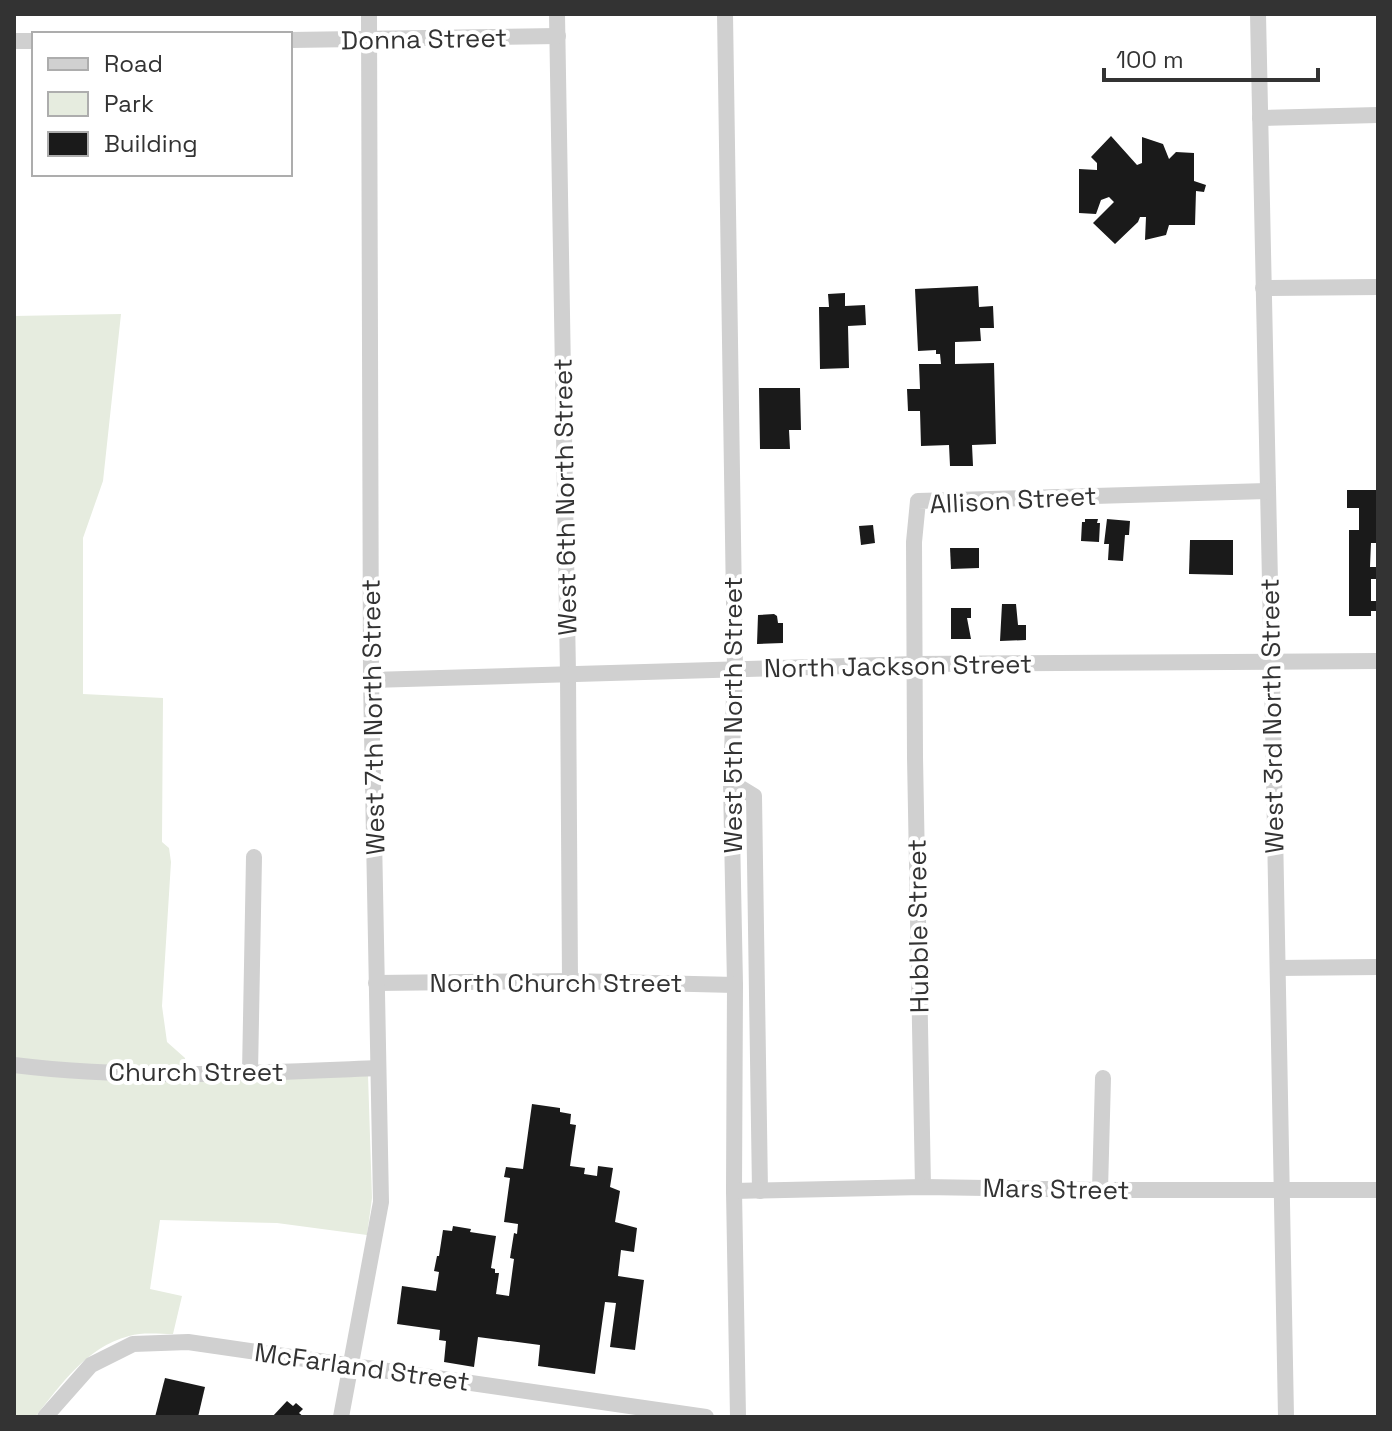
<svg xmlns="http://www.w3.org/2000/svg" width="1392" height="1431" viewBox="0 0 1392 1431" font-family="'Space Grotesk',sans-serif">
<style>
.green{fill:#e6ecdf}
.building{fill:#1a1a1a}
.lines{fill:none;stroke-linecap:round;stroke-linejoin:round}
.street{stroke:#d0d0d0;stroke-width:16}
.labels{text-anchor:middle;stroke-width:8;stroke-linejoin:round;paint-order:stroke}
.street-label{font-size:26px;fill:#333;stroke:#fff}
</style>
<rect width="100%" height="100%" fill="#fff"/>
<path class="green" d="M121 314 103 481 83 538V694L163 698 162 842 169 848 171 862 162 1006 167 1042 185 1058 187 1081 368 1075 372 1198 367 1235 277 1223 160 1220 150 1289 182 1296 173 1334C159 1334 142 1332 129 1336 85 1348 62 1384 35 1417H14V316Z"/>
<g class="building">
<path d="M1111 136 1137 165 1142 163V137L1163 144 1169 159 1176 152 1194 153V181L1206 185 1204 192 1196 191 1195 225H1169L1166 235 1145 240 1146 217H1140L1138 222 1115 244 1093 223 1114 202 1109 197 1101 200 1096 214 1079 213V169L1097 170V163L1091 157Z"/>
<path d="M978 286 979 307 993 306 994 328H980L981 341 955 342V364L994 363 996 444 972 445 973 466H950L949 445 921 446 920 411H908L907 389H920L919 364H941L940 354H936V350L918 351 915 289Z"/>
<path d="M845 293V306L865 305 866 325 848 326 849 368 820 369 819 307H829L828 294Z"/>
<path d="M759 388H800L801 430H789L790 449H760Z"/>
<path d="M1347 490H1378L1377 543H1371L1370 567H1378V579H1371V601H1378L1377 611H1371V616H1349V530H1359V508H1347Z"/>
<path d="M1085 519H1098L1097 523H1100L1099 542 1081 541 1082 522H1085Z"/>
<path d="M1107 519 1130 521 1129 535H1125L1123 561 1108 560 1109 544H1104Z"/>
<path d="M873 525 875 543 861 545 859 526Z"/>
<path d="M1190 540H1233V575L1189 574Z"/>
<path d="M950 548H979V568L951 569Z"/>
<path d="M1002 604H1016L1018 625H1026V640L1000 641Z"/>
<path d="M951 608H971V618H967L971 639H951Z"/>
<path d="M774 614 777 616 778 623H783V643L757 644 758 615Z"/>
<path d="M532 1104 560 1108V1112L571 1114 570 1124 576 1125 570 1166 585 1168 584 1174 597 1176 598 1166 613 1168 610 1187 620 1191 615 1222 637 1228 634 1252 621 1250 618 1276 644 1280 635 1350 610 1347 616 1303 605 1302 595 1374 538 1366 540 1345 478 1337 474 1367 444 1362 446 1341 439 1340 440 1330 397 1324 402 1286 436 1291 439 1272 434 1271 437 1256H439L443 1230 452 1231 453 1226 471 1229 470 1232 496 1236 491 1268 495 1269V1273H499L496 1294 509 1296 514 1259 510 1258 514 1233 517 1234 518 1224 504 1222 510 1178 504 1177 506 1167 523 1169Z"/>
<path d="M165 1378 205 1387 198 1417H155Z"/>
<path d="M287 1401 293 1406 296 1403 303 1409 299 1413 304 1417H272Z"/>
</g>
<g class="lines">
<g class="street">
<path d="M557 14 568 674 570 981"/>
<path d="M725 14 735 668 731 782 735 985 734 1191 738 1417"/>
<path d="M1258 14C1265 482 1281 949 1286 1417"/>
<path d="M290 40 558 36"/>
<path d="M14 41H34"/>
<path d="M1260 118 1378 115"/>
<path d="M1263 288 1378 287"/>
<path d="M371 680 916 664 1378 661"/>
<path d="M731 782 754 796 760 1191"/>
<path d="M1278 968 1378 967"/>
<path d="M376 983 570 981 735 985"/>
<path d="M14 1065C134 1080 258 1073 378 1068"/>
<path d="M250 1073 254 857"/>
<path d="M923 1187 915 757 914 542 918 501 1267 491"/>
<path d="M1100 1190 1103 1078"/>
<path d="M734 1191 923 1187 1100 1190H1378"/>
<path d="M45 1417 91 1365 133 1344 188 1342 706 1417"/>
<path d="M341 1417 381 1202 371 680 369 14"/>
</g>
</g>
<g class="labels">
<g class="street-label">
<text transform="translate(424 39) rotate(-1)" y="9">Donna Street</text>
<text transform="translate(565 497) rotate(-91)" y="9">West 6th North Street</text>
<text transform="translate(1013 500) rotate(-3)" y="9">Allison Street</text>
<text transform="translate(898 666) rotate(-1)" y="9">North Jackson Street</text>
<text transform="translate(733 715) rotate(-90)" y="9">West 5th North Street</text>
<text transform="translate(1272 716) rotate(-91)" y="9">West 3rd North Street</text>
<text transform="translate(373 717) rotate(-91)" y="9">West 7th North Street</text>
<text transform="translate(918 926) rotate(-91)" y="9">Hubble Street</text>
<text x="556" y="992">North Church Street</text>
<text x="196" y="1081">Church Street</text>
<text transform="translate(1056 1189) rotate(1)" y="9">Mars Street</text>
<text transform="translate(362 1367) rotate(8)" y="9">McFarland Street</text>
</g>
</g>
<rect width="1392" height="1431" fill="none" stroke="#333333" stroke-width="32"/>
<rect x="32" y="32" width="260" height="144" fill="#ffffff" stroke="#adadad" stroke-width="2"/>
<rect x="48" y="58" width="40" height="12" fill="#d0d0d0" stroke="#adadad" stroke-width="2"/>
<text x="104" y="72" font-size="24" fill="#333333">Road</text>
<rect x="48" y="92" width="40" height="24" fill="#e6ecdf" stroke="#adadad" stroke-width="2"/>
<text x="104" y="112" font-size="24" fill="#333333">Park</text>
<rect x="48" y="132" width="40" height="24" fill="#1a1a1a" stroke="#adadad" stroke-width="2"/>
<text x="104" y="152" font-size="24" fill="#333333">Building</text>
<path d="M1104 68v12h214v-12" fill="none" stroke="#333333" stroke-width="4"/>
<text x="1116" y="68" font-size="24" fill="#333333" stroke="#ffffff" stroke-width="6" paint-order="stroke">100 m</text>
</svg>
